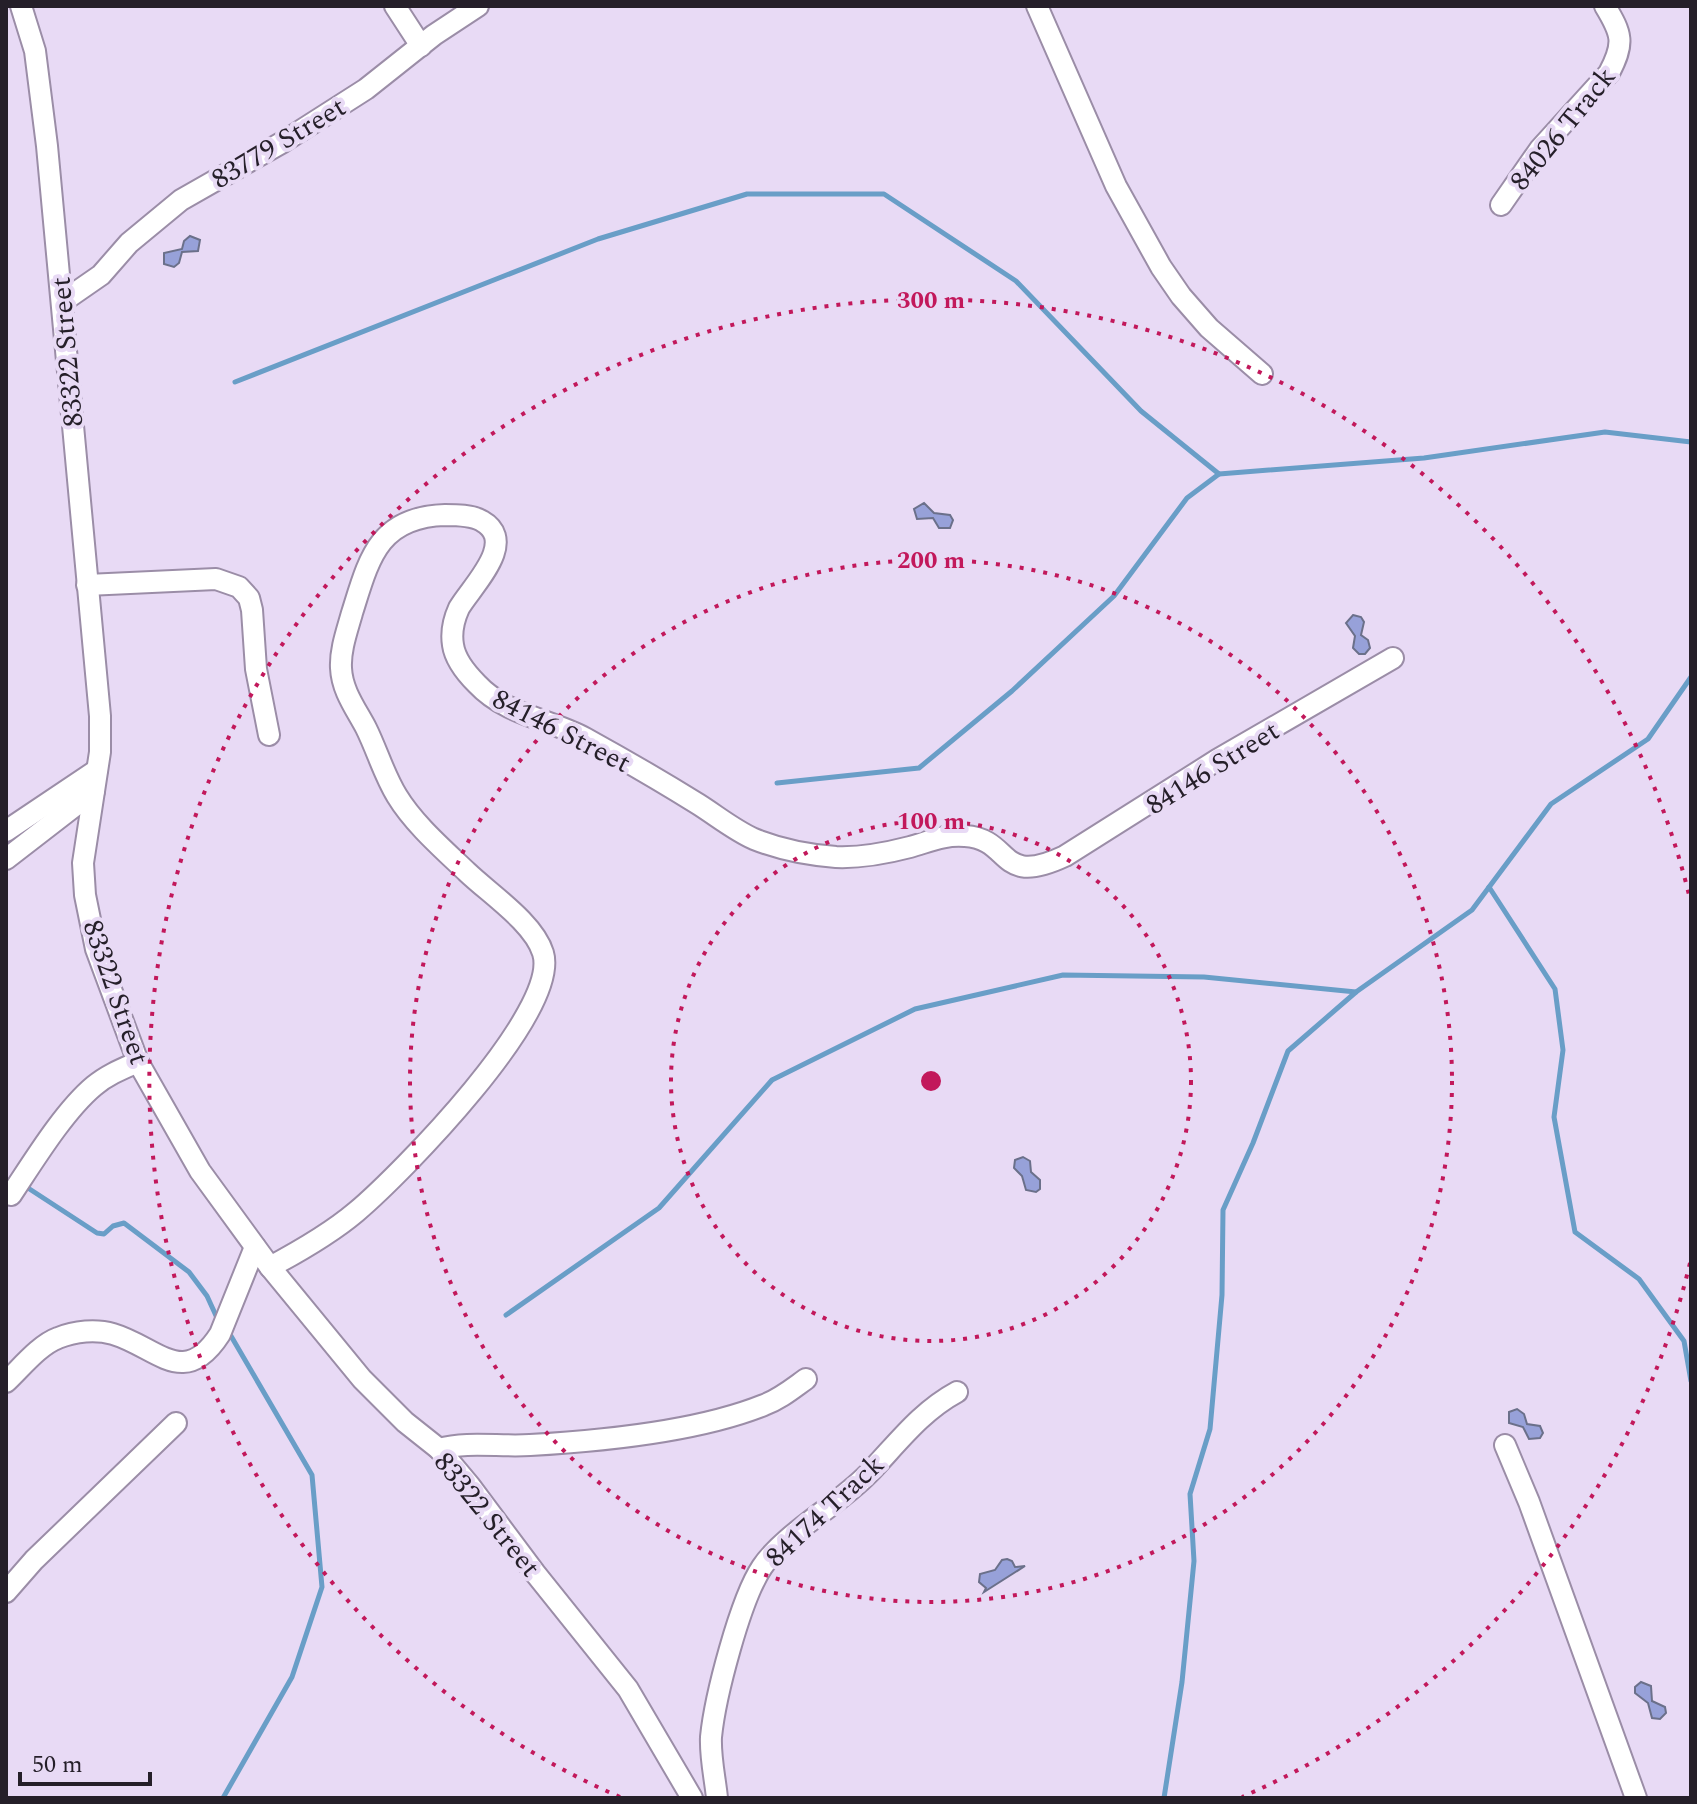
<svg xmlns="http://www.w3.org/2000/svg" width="1697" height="1804" viewBox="0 0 1697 1804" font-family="Spectral,serif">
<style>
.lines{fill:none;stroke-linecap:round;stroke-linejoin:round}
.stream{stroke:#699ec7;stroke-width:5}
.building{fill:#97a1d9;stroke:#6b708a;stroke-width:2}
.minor-casing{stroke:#9b8da7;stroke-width:24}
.minor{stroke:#fff;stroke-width:20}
.ring{fill:none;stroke:#c2185b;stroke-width:4;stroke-dasharray:4 8}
.labels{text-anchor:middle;stroke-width:8;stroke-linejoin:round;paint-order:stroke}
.street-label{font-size:28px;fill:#251f29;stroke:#e8daf5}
.centre{fill:#c2185b;stroke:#e8daf5;stroke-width:4}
.ring-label{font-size:24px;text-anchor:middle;font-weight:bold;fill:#c2185b;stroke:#e8daf5;stroke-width:8;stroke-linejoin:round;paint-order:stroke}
</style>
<rect width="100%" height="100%" fill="#e8daf5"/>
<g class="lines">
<g class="stream">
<path d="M235 382 598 239 747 194H884L1016 281 1141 411 1219 474 1424 458 1605 432 1691 442"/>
<path d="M777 783 919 768 1012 691 1114 596 1187 498 1219 474"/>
<path d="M1489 887 1555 989 1563 1050 1554 1117 1575 1232 1639 1279 1684 1341 1691 1381"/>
<path d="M28 1188 97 1233 104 1234 113 1226 124 1223 189 1272 207 1296 218 1320"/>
<path d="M506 1315 659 1208 772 1080 915 1009 1063 975 1204 977 1356 992"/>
<path d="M223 1798 292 1677 322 1587 312 1475 231 1336"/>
<path d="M1164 1798 1182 1682 1194 1561 1190 1494 1210 1429 1222 1295 1223 1210 1253 1143 1288 1051 1356 992 1472 910 1551 804 1648 739 1691 677"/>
</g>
</g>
<g class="building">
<path d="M190 236 200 240 198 251 182 252 179 263 174 267 164 264V253L182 249 184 241Z"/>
<path d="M924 503 934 513 950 515 953 520 950 528H939L933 518 917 519 914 509Z"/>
<path d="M1353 615 1361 617 1364 622 1361 635 1368 640 1370 648 1365 654H1359L1353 648 1355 636 1346 623Z"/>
<path d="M1023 1157 1030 1161 1031 1172 1040 1180V1189L1036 1192 1026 1190 1022 1176 1014 1168 1015 1160Z"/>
<path d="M1517 1409 1524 1414 1527 1424 1540 1426 1543 1433 1540 1438 1529 1439 1523 1427 1509 1423V1412Z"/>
<path d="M1007 1559 1012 1561 1015 1567 1025 1566 984 1592 986 1588 979 1582 980 1574 995 1570 1002 1560Z"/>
<path d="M1641 1682 1651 1686 1652 1701 1665 1707 1666 1713 1660 1719 1652 1718 1648 1703 1635 1693V1687Z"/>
</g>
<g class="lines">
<g class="minor-casing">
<g id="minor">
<path d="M21 6 35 51 47 146 100 716V752L83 863 85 895 96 949 138 1062 200 1171 270 1267 362 1379 405 1422 439 1449 470 1486 535 1573 628 1689 692 1798"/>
<path d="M395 6 421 46"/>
<path d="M1037 6 1116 186 1161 267 1181 296 1209 328 1262 374"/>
<path d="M1501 205 1540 149 1609 73C1625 43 1622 34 1605 6"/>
<path d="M62 302 101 275 129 243 181 200 283 142 366 89 434 35 478 6"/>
<path d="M87 585 216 579 239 587 249 598 252 610 256 669 269 735"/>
<path d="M6 831 97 770"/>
<path d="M6 859 94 791"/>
<path d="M11 1195C33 1162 64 1111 94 1086 107 1075 122 1069 138 1062"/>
<path d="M270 1267C300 1251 330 1234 356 1212 401 1174 561 1011 543 953 534 923 490 894 467 872 443 849 414 824 397 796 384 775 377 750 366 728 356 709 342 691 341 668 340 650 347 631 352 613 369 559 378 517 445 515 456 515 472 515 482 521 519 542 471 587 459 608 454 619 451 633 453 645 455 659 467 674 477 684 506 715 549 719 585 738 623 759 661 781 698 804 717 816 734 830 754 839 779 849 809 855 836 857 860 858 887 853 910 847 928 842 945 834 965 836 1013 839 997 888 1065 856L1217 760 1393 658"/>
<path d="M6 1382C21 1368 39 1345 58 1338 75 1331 96 1329 113 1334 157 1347 184 1390 220 1334L255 1247"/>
<path d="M1505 1445 1529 1502 1636 1798"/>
<path d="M439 1449C468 1441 499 1447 530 1445 602 1441 697 1432 764 1405 780 1399 792 1389 806 1379"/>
<path d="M6 1592 34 1560 176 1423"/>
<path d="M717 1798C715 1778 710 1757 711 1737 715 1697 740 1600 762 1567 784 1534 838 1505 868 1474 897 1444 920 1412 957 1392"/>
</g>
</g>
<use href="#minor" class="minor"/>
</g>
<g class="ring">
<circle cx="931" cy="1081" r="260"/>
<circle cx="931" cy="1081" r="521"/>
<path d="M1690 1263A781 781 0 0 1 1242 1797M620 1797A781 781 0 1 1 1690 899"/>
</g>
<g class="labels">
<g class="street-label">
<text transform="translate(1562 128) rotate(-51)" y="10">84026 Track</text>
<text transform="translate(278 142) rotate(-31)" y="10">83779 Street</text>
<text transform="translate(66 352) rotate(-95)" y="10">83322 Street</text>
<text transform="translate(562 730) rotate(27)" y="10">84146 Street</text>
<text transform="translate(1212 767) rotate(-32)" y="10">84146 Street</text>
<text transform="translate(117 992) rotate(71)" y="10">83322 Street</text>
<text transform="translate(824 1510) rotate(-43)" y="10">84174 Track</text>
<text transform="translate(488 1514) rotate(51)" y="10">83322 Street</text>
</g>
</g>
<circle cx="931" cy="1081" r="12" class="centre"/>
<g class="ring-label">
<text x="931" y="308">300 m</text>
<text x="931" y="568">200 m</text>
<text x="931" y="829">100 m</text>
</g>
<rect width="1697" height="1804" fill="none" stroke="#251f29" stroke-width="16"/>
<path d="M20 1772v12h130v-12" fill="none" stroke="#251f29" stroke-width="4"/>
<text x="32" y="1772" font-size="24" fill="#251f29" stroke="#e8daf5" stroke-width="6" paint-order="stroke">50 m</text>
</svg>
